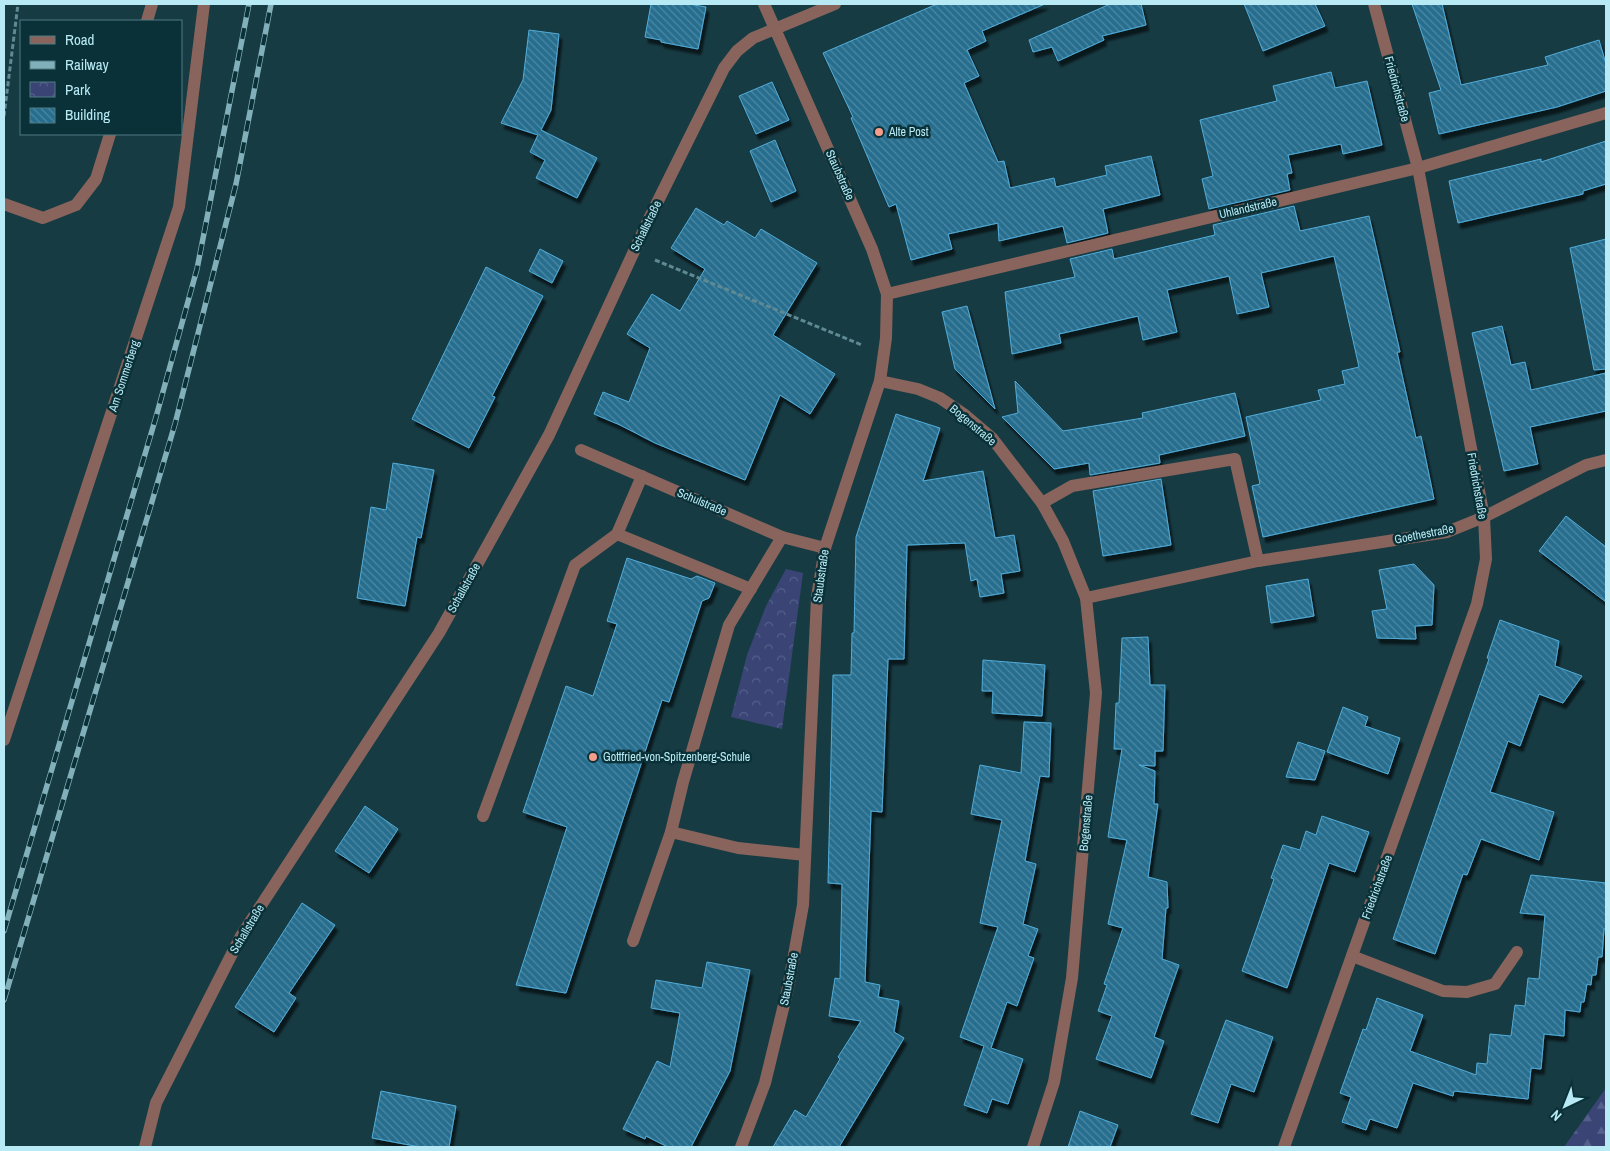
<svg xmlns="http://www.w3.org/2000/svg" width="1610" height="1151" viewBox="0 0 1610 1151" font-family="'Archivo Narrow',sans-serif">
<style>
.forest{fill:url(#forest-firs)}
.park{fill:url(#park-crowns)}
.building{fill:url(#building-back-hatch);stroke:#52adda;filter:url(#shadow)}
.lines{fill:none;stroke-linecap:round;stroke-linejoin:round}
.path{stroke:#5f8a93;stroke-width:3;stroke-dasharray:5 2.5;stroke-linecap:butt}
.service{stroke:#88645c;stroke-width:12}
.pedestrian{stroke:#88645c;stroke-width:12}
.minor{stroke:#88645c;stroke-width:12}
.rail-casing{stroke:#82b0ba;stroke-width:5.5}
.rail{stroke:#0b3138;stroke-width:4;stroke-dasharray:11;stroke-linecap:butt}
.poi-dot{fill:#f49d8b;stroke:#0b3138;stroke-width:2}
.labels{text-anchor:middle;stroke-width:5;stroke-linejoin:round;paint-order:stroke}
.street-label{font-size:12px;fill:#b7eaf5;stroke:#0b3138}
.poi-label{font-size:12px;fill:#b7eaf5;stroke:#0b3138;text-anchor:start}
</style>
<defs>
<pattern id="forest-firs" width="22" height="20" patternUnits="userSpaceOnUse" patternTransform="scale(1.25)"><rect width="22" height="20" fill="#3a4576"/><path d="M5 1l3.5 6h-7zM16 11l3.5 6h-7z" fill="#54608a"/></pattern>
<pattern id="park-crowns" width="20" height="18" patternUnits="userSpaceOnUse" patternTransform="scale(1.25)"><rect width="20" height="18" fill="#3a4576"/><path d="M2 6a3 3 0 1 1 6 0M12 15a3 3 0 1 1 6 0" fill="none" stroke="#54608a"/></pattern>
<pattern id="building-back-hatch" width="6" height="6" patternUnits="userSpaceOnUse" patternTransform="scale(1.25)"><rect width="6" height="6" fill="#266d8e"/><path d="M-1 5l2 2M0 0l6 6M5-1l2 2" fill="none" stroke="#4d89a4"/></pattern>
<filter id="shadow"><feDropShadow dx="3" dy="5.5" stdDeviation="1" flood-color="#0009"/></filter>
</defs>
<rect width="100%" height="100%" fill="#173b43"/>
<path class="forest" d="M1606 1088V1147H1564Z"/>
<path class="park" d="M786 569 803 573 782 729 731 717 747 655 766 606Z"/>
<g class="building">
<path d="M651 4H689L706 7 698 49 661 42V40L645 37Z"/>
<path d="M937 4H1045L982 31 986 41 967 50 979 76 964 83 998 162 1004 161 1010 188 1054 178 1056 187 1107 175 1105 166 1151 156 1160 195 1103 209 1108 233 1067 243 1063 226 999 241 998 223 948 234 952 249 911 260 896 204 889 207 851 118 853 117 823 53Z"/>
<path d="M1110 4H1141L1146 25 1102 36 1104 40 1058 61 1052 47 1033 52 1029 40Z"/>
<path d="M1244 4H1315L1325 26 1263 51Z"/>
<path d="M1412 4H1442L1461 85 1548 65 1545 57 1599 40 1606 64V91L1557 107 1439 134 1429 93 1441 90Z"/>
<path d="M529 30 559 34 551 110 541 130 597 158 577 198 536 178 545 160 530 152 538 135 501 123 523 80Z"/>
<path d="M1331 72 1335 88 1367 81 1382 145 1343 154 1341 144 1288 155 1292 173 1287 174 1290 190 1209 209 1202 179 1213 176 1200 120 1277 101 1273 86Z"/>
<path d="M772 82 789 120 756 134 739 96Z"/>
<path d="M775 140 796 191 771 202 750 151Z"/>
<path d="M1606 141V184L1583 191V194L1458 223 1449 181 1541 159V162Z"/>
<path d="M1294 206 1300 231 1369 216 1400 352H1397L1416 438 1421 436 1434 499 1263 537 1252 486 1260 484 1246 417 1321 400 1318 390 1345 384 1342 371 1359 367 1334 256 1261 273 1269 307 1237 314 1229 276 1167 290 1177 332 1143 340 1138 316 1059 334 1061 343 1012 354 1005 292 1075 277 1070 259 1112 249 1114 259 1215 235 1213 225Z"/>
<path d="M696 208 724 225 727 221 755 238 761 229 817 263 773 335 835 374 810 414 780 395 745 480 655 443 620 425 594 414 603 392 629 402 650 348 627 334 652 294 680 311 705 269 671 248Z"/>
<path d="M1606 239V369L1594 370 1570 248Z"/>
<path d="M540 249 563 261 552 283 529 271Z"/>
<path d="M486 267 543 296 492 396 495 397 469 448 412 419Z"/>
<path d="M967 306 995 409 955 369 942 312Z"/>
<path d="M1502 326 1511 365 1525 362 1531 390 1606 373V411L1530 427 1538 464 1504 471 1472 333Z"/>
<path d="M1015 381 1063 431 1143 418 1142 413 1235 393 1245 436 1159 455 1160 463 1090 475 1089 463 1054 469 1002 417 1018 413Z"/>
<path d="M896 414 940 428 923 481 983 471 995 538 1014 535 1020 571 1001 574 1004 593 980 597 977 579 971 581 965 543 907 545 904 659H888L882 812 871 811 865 982 880 985 878 997 899 1001 894 1032 904 1038 839 1147H773L795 1110 806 1117 840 1059 838 1057 861 1021 829 1016 835 978 840 979 842 884 828 883 833 675H851L852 633H854L856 537Z"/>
<path d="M393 463 434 470 421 538 417 537 405 606 357 598 371 507 386 510Z"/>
<path d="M1161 479 1171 545 1103 556 1093 491Z"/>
<path d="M1566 516 1606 547V602L1539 551Z"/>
<path d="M627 558 691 579 697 576 715 583 709 598 702 601 669 702 662 700 566 993 516 985 567 827 523 812 566 686 593 696 617 624 607 621Z"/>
<path d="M1414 564 1434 585 1432 625 1415 626 1416 639 1377 638 1372 611 1387 609 1379 570Z"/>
<path d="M1308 579 1314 616 1271 623 1266 586Z"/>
<path d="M1500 620 1559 641 1555 666 1582 676 1563 703 1539 694 1520 746 1508 741 1490 792 1554 812 1539 860 1481 839 1467 875 1463 874 1435 954 1393 939 1489 659 1487 658Z"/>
<path d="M1148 637 1150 685H1165L1163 751H1155V766L1139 765 1155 771 1154 804H1158L1148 877 1167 882 1168 908H1166L1162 959 1179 965 1154 1037 1164 1041 1151 1078 1096 1059 1112 1016 1098 1011 1107 985 1104 984 1123 928 1108 924 1127 840 1108 837 1122 749H1114L1116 703H1119L1122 638Z"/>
<path d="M983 660 1045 665 1042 716 992 713 993 691H982Z"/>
<path d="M1343 707 1368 717 1365 726 1400 738 1388 774 1327 752Z"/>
<path d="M1024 722 1051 723 1049 777 1040 776 1025 861 1036 864 1023 924 1038 929 1028 956 1034 958 1017 1006 1007 1002 991 1048 1023 1059 1008 1104 992 1099 987 1113 964 1105 984 1046 960 1037 998 927 980 923 1002 820 971 814 980 765 1021 773Z"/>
<path d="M1298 742 1325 751 1315 780 1286 777Z"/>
<path d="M365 806 398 829 369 873 335 851Z"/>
<path d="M1322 816 1369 832 1355 872 1329 863 1287 988 1242 971 1274 879 1271 878 1283 845 1300 850 1306 831 1316 835Z"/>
<path d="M1531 875 1606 883V929H1604L1602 957H1598L1596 975H1592L1591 985 1587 984 1584 1002H1581L1580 1012 1565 1010 1564 1036 1544 1034 1541 1069 1531 1068 1528 1099 1454 1091 1453 1096 1413 1083 1397 1128 1370 1119 1366 1130 1342 1122 1351 1097 1340 1093 1363 1029 1366 1030 1377 998 1423 1015 1410 1051 1476 1075 1477 1063 1487 1064 1490 1034 1511 1036 1515 1005 1525 1006 1528 978 1539 979 1545 915 1520 913Z"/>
<path d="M302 903 335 925 289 993 296 998 274 1032 235 1007Z"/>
<path d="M707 962 750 970 730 1071 691 1147H668L646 1136 645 1139 623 1129 657 1061 670 1067 680 1013 651 1008 656 980 702 988Z"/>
<path d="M1226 1020 1273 1037 1254 1092 1231 1084 1218 1123 1191 1114Z"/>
<path d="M381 1091 456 1106 449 1147H420L372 1138Z"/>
<path d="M1080 1111 1118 1125 1110 1147H1068Z"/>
</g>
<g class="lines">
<g class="path">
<path d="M4 116 18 4"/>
<path d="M655 260 862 345"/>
</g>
<path class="service" d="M1042 503 1072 486 1235 459 1258 561"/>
<g class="pedestrian">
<path d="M617 534 642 476"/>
<path d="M483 816 575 565 617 534 751 589"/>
<path d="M671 832 738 848 805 855"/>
<path d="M633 941 671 832 683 782 729 625 782 537"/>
</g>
<g class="minor">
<path d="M147 21 152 4"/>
<path d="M4 204 43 218 76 205 96 179 110 134"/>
<path d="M887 294 1418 168 1606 113"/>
<path d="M880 381 918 389 940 398 965 415 992 438 1042 503 1063 541 1086 598 1096 693 1072 978 1054 1082 1033 1147"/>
<path d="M581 450 782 537 825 548"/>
<path d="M1086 598 1258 561 1447 532 1484 517 1586 465 1606 460"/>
<path d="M4 740 179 207 204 4"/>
<path d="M1352 956 1443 991 1467 992 1495 984 1517 952"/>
<path d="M145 1147 156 1103 241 936 439 633 549 435 648 221 724 68 737 51 753 38 835 4"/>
<path d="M741 1147 765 1083 788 988 803 905 817 597 825 548 880 381 886 338 887 294 872 249 764 4"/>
<path d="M1284 1147 1477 604 1486 559 1484 517 1418 168 1374 4"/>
</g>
<g class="rail-casing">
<g id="rail">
<path d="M4 931 156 417 197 269 249 4"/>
<path d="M4 1000 175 424 236 184 271 4"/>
</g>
</g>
<use href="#rail" class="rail"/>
</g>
<g class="poi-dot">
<circle cx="879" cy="132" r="5"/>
<circle cx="593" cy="757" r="5"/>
</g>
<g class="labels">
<g class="street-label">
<text transform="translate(1397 89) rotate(75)" y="4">Friedrichstraße</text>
<text transform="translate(840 175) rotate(66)" y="4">Staubstraße</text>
<text transform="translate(1248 208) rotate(-13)" y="4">Uhlandstraße</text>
<text transform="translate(646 226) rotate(-64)" y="4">Schallstraße</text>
<text transform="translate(124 376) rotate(-72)" y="4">Am Sommerberg</text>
<text transform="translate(973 425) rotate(40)" y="4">Bogenstraße</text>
<text transform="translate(1477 486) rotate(80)" y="4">Friedrichstraße</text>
<text transform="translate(702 502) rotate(23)" y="4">Schulstraße</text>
<text transform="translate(1424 534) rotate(-11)" y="4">Goethestraße</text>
<text transform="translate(821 576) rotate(-82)" y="4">Staubstraße</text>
<text transform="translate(464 588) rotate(-61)" y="4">Schallstraße</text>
<text transform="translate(1086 823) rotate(-85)" y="4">Bogenstraße</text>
<text transform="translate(1377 887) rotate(-70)" y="4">Friedrichstraße</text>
<text transform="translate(247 929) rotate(-59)" y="4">Schallstraße</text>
<text transform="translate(789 979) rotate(-79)" y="4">Staubstraße</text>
</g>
<g class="poi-label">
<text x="889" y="136">Alte Post</text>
<text x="603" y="761">Gottfried-von-Spitzenberg-Schule</text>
</g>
</g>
<rect width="1610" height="1151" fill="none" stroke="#b7eaf5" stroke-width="10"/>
<rect x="20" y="20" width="162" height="115" fill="#0b3138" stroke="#507b84"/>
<rect x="30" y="36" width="25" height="8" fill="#88645c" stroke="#507b84"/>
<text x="65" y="45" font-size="15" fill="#b7eaf5">Road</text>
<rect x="30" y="61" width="25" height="8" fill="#82b0ba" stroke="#507b84"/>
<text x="65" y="70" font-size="15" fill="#b7eaf5">Railway</text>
<rect x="30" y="82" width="25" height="15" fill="url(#park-crowns)" stroke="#507b84"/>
<text x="65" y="95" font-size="15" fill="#b7eaf5">Park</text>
<rect x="30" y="108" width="25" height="15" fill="url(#building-back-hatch)" stroke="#507b84"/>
<text x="65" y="120" font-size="15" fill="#b7eaf5">Building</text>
<g transform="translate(1565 1106) rotate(223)" stroke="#0b3138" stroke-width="4" paint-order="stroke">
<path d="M0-4L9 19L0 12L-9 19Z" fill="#b7eaf5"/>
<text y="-8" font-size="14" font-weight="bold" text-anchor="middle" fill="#b7eaf5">N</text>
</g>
</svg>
